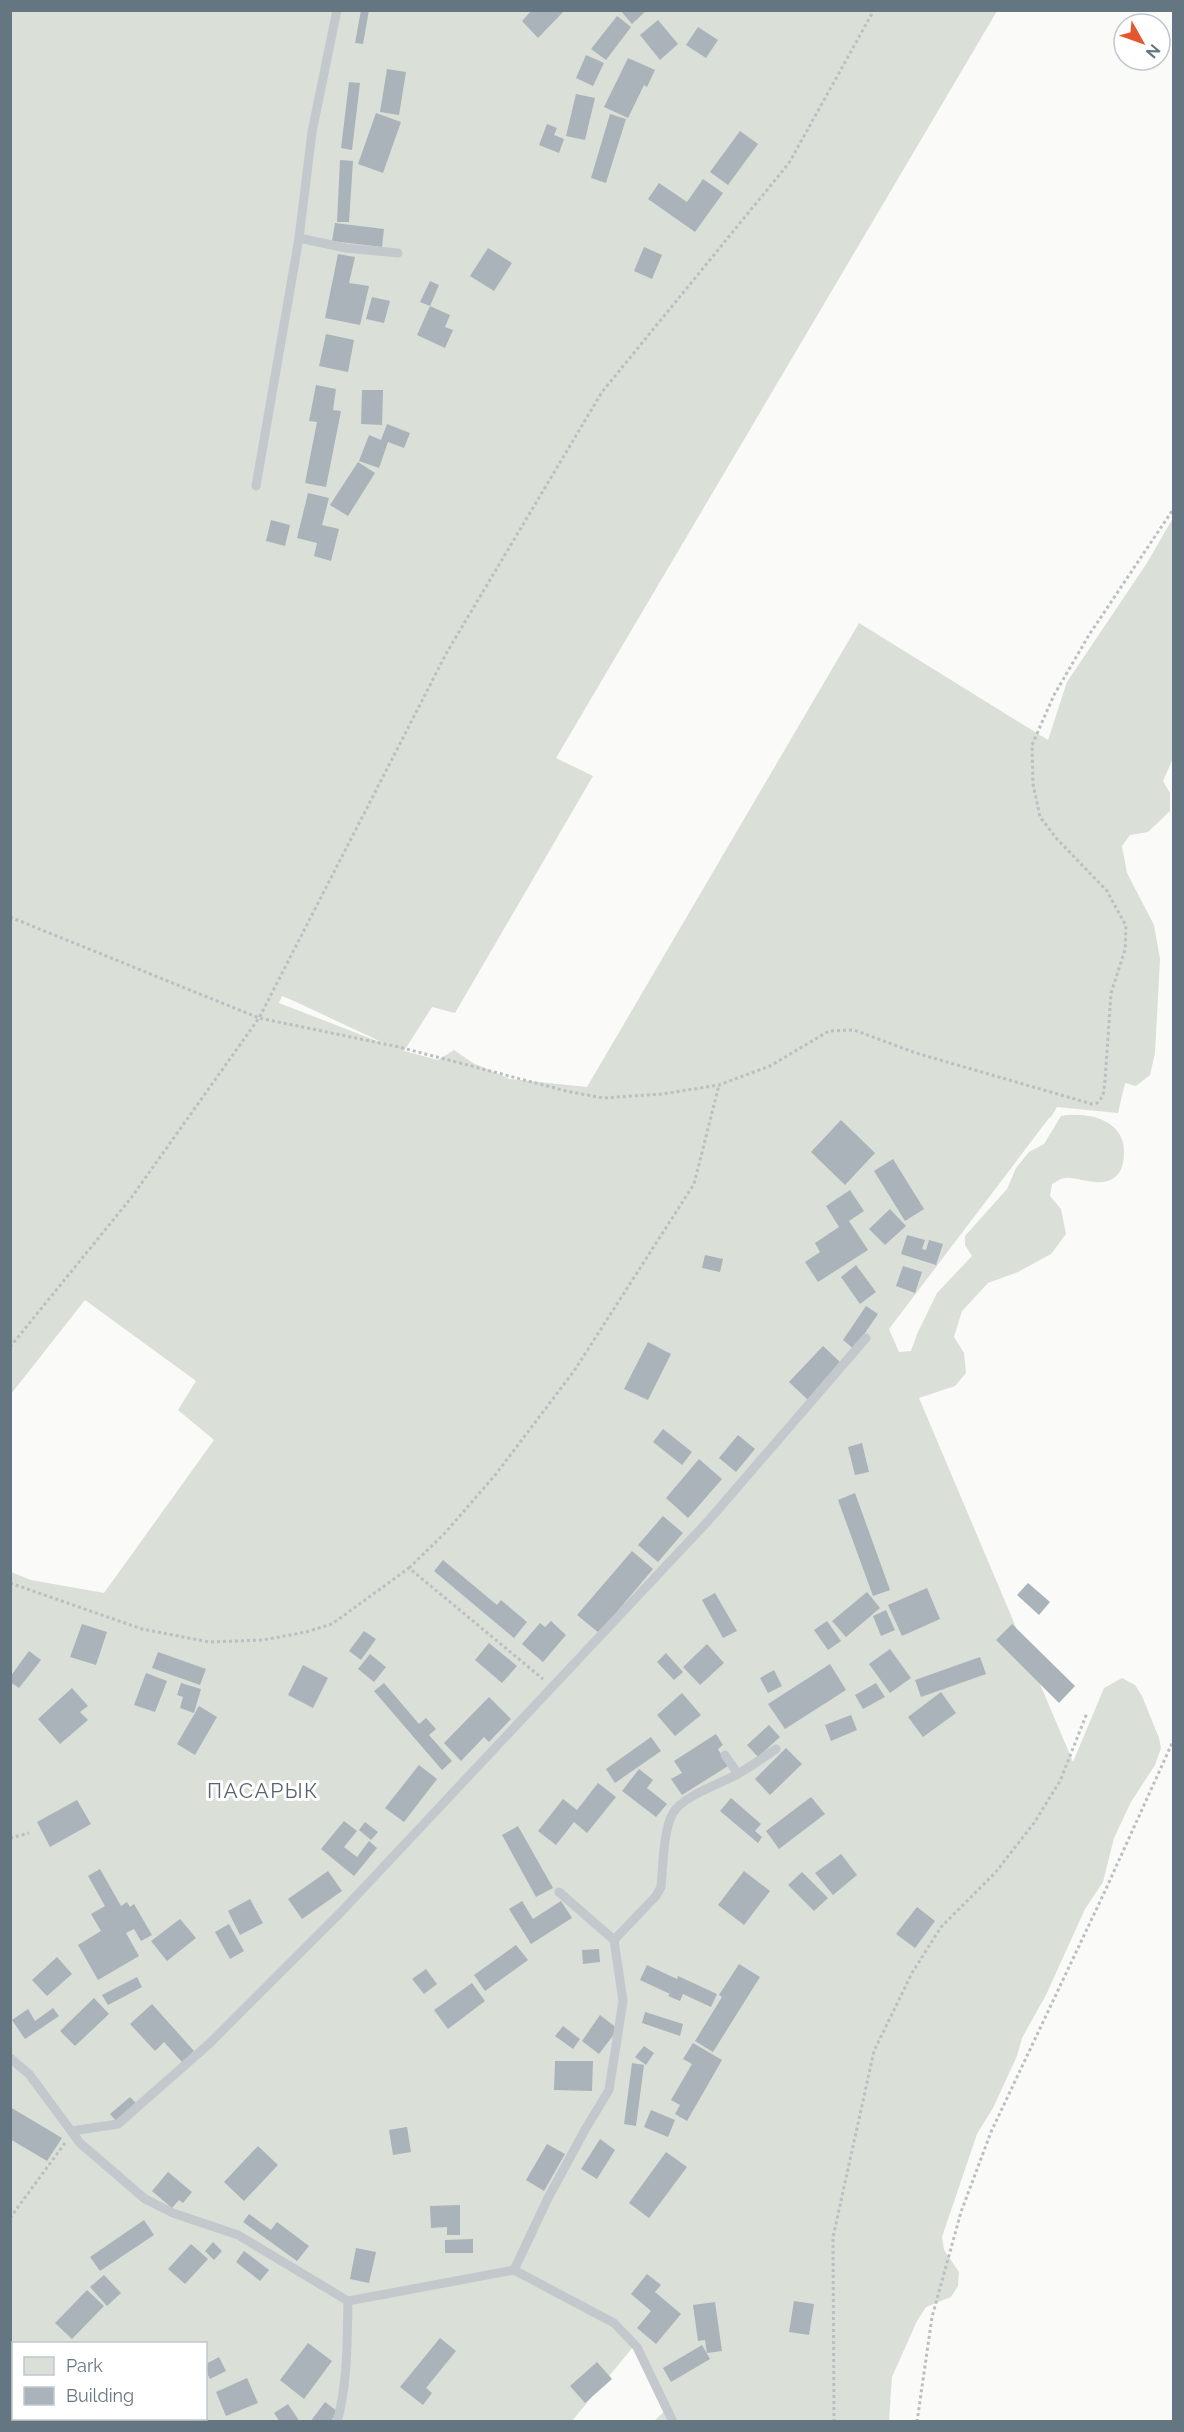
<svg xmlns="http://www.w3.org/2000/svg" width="1184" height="2432" viewBox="0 0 1184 2432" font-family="Raleway,sans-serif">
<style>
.green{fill:#dadfd7;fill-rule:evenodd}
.building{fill:#aab3b9}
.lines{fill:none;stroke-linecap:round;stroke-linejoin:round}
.path{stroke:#bbbfc2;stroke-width:3;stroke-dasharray:3 3;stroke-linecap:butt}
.service{stroke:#c3c8cc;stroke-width:9}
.labels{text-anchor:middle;stroke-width:6;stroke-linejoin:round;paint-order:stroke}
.quarter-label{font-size:21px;letter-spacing:1.5px;fill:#57646e;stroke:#fff}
</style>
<rect width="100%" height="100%" fill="#fafaf8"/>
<path class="green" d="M10 11H997L556 758 593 776 455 1013 432 1007 404 1051 438 1060 454 1050 473 1063 510 1079 587 1087 859 623 1048 740 1067 682 1147 563 1173 518 1174 756 1163 781 1170 793V811L1148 832 1130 835 1122 846 1127 873 1154 925 1160 959 1155 1053 1150 1075 1136 1086 1125 1083 1118 1113 1057 1107 1051 1117 1049 1118 889 1329 899 1352 911 1351 917 1334 937 1293 972 1256 965 1245V1236L1007 1189 1016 1168 1029 1152 1044 1144 1061 1116C1088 1111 1124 1120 1124 1151 1124 1161 1123 1171 1115 1177 1101 1189 1077 1176 1065 1178 1061 1178 1056 1182 1052 1184L1050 1196 1061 1209 1066 1234 1051 1254 1018 1272 988 1283 962 1311 954 1337 964 1353 966 1373 955 1386 919 1398 1073 1762 1104 1688 1122 1678 1135 1685 1142 1696 1159 1738 1161 1748 1155 1765 1131 1802 1114 1838 1103 1882 1085 1909 1046 1995 1022 2038 1017 2056 993 2108 977 2134 942 2237 944 2250 959 2272 958 2286 951 2297 926 2307 917 2321 892 2377 889 2421H654L669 2407 638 2341 572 2421H11V1572L31 1580 104 1593 214 1440 178 1410 196 1381 85 1300 11 1394ZM282 996 294 1001 390 1046 279 1003ZM14 2344H206V2418H14Z"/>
<g class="building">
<path d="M361 10H369L363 44 355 43Z"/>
<path d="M532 10H565L538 38 522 21Z"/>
<path d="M620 10H647L632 24Z"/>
<path d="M617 16 631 27 606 60 591 49Z"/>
<path d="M658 20 678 44 660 60 640 35Z"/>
<path d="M698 27 718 40 706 58 686 45Z"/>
<path d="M586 55 604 63 593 86 576 78Z"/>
<path d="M628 58 655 70 647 87 644 85 628 118 604 107Z"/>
<path d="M387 69 406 72 399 115 380 112Z"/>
<path d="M349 82 360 83 352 150 341 148Z"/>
<path d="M576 94 595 98 585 140 566 136Z"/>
<path d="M376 113 401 122 383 173 358 164Z"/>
<path d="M610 114 626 119 606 183 591 178Z"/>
<path d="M547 124 557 128 554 135 564 139 559 153 539 145Z"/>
<path d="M740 131 758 144 728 185 710 172Z"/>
<path d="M340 160 353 161 349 222H337Z"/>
<path d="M703 179 723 193 695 232 648 199 659 183 687 202Z"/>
<path d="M335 223 384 229 382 247 332 241Z"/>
<path d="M644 247 662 255 652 279 634 271Z"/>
<path d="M488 248 512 263 494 291 470 276Z"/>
<path d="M338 254 355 257 349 283 369 286 360 325 325 318Z"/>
<path d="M430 281 439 285 430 306 420 302Z"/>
<path d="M372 297 390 301 384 323 366 319Z"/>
<path d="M430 306 450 315 445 327 453 330 445 348 417 335Z"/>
<path d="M326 334 354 340 348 372 319 366Z"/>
<path d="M316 385 336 389 333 410 341 411 326 487 305 483 317 422 309 421Z"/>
<path d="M362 390H383L382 425 361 424Z"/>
<path d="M387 424 410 433 404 448 388 442 379 468 359 461 369 435 381 440Z"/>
<path d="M358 462 375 473 348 516 330 505Z"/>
<path d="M308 493 329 498 322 525 339 529 331 561 314 556 317 543 297 538Z"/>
<path d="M271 520 290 525 285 546 266 541Z"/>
<path d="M841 1120 875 1153 845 1185 811 1152Z"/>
<path d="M893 1159 924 1209 905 1221 874 1171Z"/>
<path d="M850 1190 864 1211 849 1221 868 1250 818 1282 805 1262 820 1252 815 1243 839 1227 826 1206Z"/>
<path d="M890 1209 906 1226 885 1245 869 1229Z"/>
<path d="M907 1235 925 1240 922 1249 926 1250 929 1240 943 1244 936 1265 901 1254Z"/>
<path d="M705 1255 723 1259 720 1272 702 1268Z"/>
<path d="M856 1265 876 1292 860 1304 841 1277Z"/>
<path d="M903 1266 922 1272 915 1293 896 1286Z"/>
<path d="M866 1306 878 1314 854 1349 843 1340Z"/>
<path d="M648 1342 671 1354 648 1400 624 1389Z"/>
<path d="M823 1346 841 1363 808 1400 789 1382Z"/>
<path d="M663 1429 692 1452 682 1465 653 1442Z"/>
<path d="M738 1435 755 1449 736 1472 719 1458Z"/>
<path d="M862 1443 869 1472 855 1475 848 1447Z"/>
<path d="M699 1459 722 1479 688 1518 666 1498Z"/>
<path d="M855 1493 890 1590 873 1596 838 1500Z"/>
<path d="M663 1516 683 1533 658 1562 638 1545Z"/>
<path d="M632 1551 653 1569 599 1633 577 1615Z"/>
<path d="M443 1560 497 1605 501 1600 527 1622 514 1638 434 1571Z"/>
<path d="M1028 1583 1050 1602 1039 1615 1017 1595Z"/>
<path d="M927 1588 940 1619 902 1636 888 1605Z"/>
<path d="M867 1592 880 1608 846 1637 832 1621Z"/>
<path d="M715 1593 737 1631 723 1638 702 1600Z"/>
<path d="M886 1610 895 1630 881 1636 873 1616Z"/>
<path d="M551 1621 566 1635 543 1662 522 1644 540 1623 545 1627Z"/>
<path d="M827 1621 841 1641 828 1650 814 1630Z"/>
<path d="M82 1624 107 1632 96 1665 70 1657Z"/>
<path d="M1012 1624 1075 1686 1059 1703 996 1640Z"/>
<path d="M364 1631 376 1639 361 1660 349 1651Z"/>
<path d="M489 1643 517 1666 502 1683 475 1660Z"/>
<path d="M707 1644 724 1663 700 1685 683 1667Z"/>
<path d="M890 1649 911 1678 890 1693 869 1664Z"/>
<path d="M29 1651 41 1660 19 1688 10 1682V1677Z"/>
<path d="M158 1652 206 1669 200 1685 152 1668Z"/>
<path d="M666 1653 683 1672 674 1680 657 1662Z"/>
<path d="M370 1654 386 1667 374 1682 358 1669Z"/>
<path d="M980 1657 986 1674 921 1697 915 1680Z"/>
<path d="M830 1664 846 1690 785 1729 768 1704Z"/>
<path d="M303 1665 328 1678 313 1708 288 1695Z"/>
<path d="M774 1670 782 1686 768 1693 760 1678Z"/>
<path d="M146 1673 167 1681 155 1712 134 1705Z"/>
<path d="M181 1683 201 1689 194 1713 180 1708 183 1697 177 1695Z"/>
<path d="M384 1683 419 1724 426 1718 436 1729 429 1735 452 1761 442 1770 374 1691Z"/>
<path d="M876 1683 885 1697 863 1709 855 1695Z"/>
<path d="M72 1688 88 1706 80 1712 88 1720 60 1744 38 1719Z"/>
<path d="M941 1692 956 1713 923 1737 908 1717Z"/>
<path d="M682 1693 701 1715 675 1736 657 1715Z"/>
<path d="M489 1697 511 1719 489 1742 484 1737 461 1761 444 1743Z"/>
<path d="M199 1706 217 1717 195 1755 177 1744Z"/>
<path d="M851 1715 857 1730 831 1741 825 1725Z"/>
<path d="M769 1725 780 1737 758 1757 747 1745Z"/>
<path d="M716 1734 723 1745 718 1749 728 1766 682 1795 671 1779 682 1773 674 1761Z"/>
<path d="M651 1737 661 1751 615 1783 606 1769Z"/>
<path d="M786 1748 802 1764 770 1795 755 1779Z"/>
<path d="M419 1765 437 1779 404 1822 385 1808Z"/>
<path d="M639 1769 653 1780 647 1788 667 1804 656 1817 622 1791Z"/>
<path d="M598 1783 616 1797 587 1833 574 1822 556 1845 538 1831 563 1799 577 1810Z"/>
<path d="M811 1797 825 1814 779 1849 766 1831Z"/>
<path d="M731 1798 761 1824 755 1831 762 1837 758 1843 720 1811Z"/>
<path d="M77 1800 91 1824 50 1847 37 1822Z"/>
<path d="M344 1821 357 1831 344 1847 357 1857 369 1841 377 1848 354 1876 321 1849Z"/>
<path d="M365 1822 378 1832 371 1840 359 1830Z"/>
<path d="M518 1826 553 1888 536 1897 502 1835Z"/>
<path d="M841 1854 857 1875 833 1895 815 1873Z"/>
<path d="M100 1869 121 1906 127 1902 130 1907 134 1904 152 1935 141 1941 134 1929 126 1933 139 1956 98 1980 78 1945 101 1931 91 1914 105 1906 88 1876Z"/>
<path d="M328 1871 342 1891 302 1919 288 1899Z"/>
<path d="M744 1871 770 1891 744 1925 718 1905Z"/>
<path d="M802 1872 828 1898 814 1911 788 1885Z"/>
<path d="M250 1899 263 1923 240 1935 228 1911Z"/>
<path d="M522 1901 533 1919 561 1901 572 1918 531 1944 509 1909Z"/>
<path d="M917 1907 935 1921 915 1948 896 1934Z"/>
<path d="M180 1919 196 1938 167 1961 151 1941Z"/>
<path d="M229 1924 244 1951 230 1959 215 1932Z"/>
<path d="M516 1945 528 1960 485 1991 474 1975Z"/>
<path d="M599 1949 600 1962 583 1964 582 1950Z"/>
<path d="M57 1957 72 1974 47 1996 32 1980Z"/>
<path d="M739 1964 760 1977 713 2052 695 2041 722 1997 719 1995Z"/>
<path d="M647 1965 677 1979 678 1976 717 1994 711 2007 683 1994 680 2001 668 1996 670 1994 640 1980Z"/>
<path d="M426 1969 437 1984 424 1994 412 1979Z"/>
<path d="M137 1977 142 1987 108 2005 102 1995Z"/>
<path d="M472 1983 485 2001 448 2029 434 2010Z"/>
<path d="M94 1998 109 2014 75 2046 60 2031Z"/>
<path d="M152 2004 194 2051 182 2062 164 2042 155 2051 130 2024Z"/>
<path d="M53 2008 59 2016 25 2039 12 2020 28 2009 35 2021Z"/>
<path d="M645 2012 683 2024 680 2036 642 2023Z"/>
<path d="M600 2015 618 2029 599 2054 582 2041Z"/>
<path d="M563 2026 580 2039 573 2049 555 2036Z"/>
<path d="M693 2043 722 2060 687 2121 675 2114 680 2105 671 2100 692 2064 683 2059Z"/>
<path d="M644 2046 654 2053 646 2065 635 2057Z"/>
<path d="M555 2061H593L592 2091 554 2090Z"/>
<path d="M632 2063 644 2065 636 2126 624 2124Z"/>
<path d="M130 2097 137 2104 117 2122 110 2114Z"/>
<path d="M10 2107 62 2138 47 2161 10 2139Z"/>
<path d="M651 2110 675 2120 668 2137 644 2127Z"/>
<path d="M407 2127 411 2152 393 2155 389 2130Z"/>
<path d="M600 2139 615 2150 597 2179 581 2169Z"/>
<path d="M547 2144 565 2154 544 2191 526 2180Z"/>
<path d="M258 2146 278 2165 244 2201 224 2182Z"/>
<path d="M666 2152 687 2167 649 2218 629 2203Z"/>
<path d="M168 2172 192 2192 183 2203 179 2200 172 2208 152 2191Z"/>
<path d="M460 2205V2235H447V2227L431 2228 430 2206Z"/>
<path d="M249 2214 271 2230 277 2222 309 2246 297 2261 243 2222Z"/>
<path d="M144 2220 154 2235 100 2271 90 2257Z"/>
<path d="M473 2239V2253H445V2240Z"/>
<path d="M213 2242 222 2251 214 2260 205 2251Z"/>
<path d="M191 2244 208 2259 185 2284 168 2269Z"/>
<path d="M356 2248 376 2252 369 2283 350 2279Z"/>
<path d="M244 2251 269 2270 260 2281 236 2262Z"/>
<path d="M647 2274 661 2285 655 2292 681 2314 656 2344 637 2328 651 2311 631 2294Z"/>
<path d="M104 2275 121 2293 107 2306 90 2287Z"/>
<path d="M87 2290 104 2306 72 2339 55 2323Z"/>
<path d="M794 2301 814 2304 809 2335 789 2332Z"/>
<path d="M715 2302 722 2351 707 2353 705 2340 698 2341 693 2305Z"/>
<path d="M440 2338 456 2351 426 2388 432 2393 423 2405 400 2387Z"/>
<path d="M308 2343 332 2361 304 2399 280 2380Z"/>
<path d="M702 2345 710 2359 671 2382 663 2368Z"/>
<path d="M219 2357 226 2371 210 2379 206 2371V2364Z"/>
<path d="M597 2362 612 2379 585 2403 570 2386Z"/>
<path d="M247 2378 258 2403 226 2416 216 2392Z"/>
<path d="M325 2402 338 2412 330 2422H310Z"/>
<path d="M288 2404 300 2422H280L274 2413Z"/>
</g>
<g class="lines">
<g class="path">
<path d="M10 917 259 1018 447 652 602 392 789 163 874 10"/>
<path d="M10 1347 131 1198 259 1018 399 1047 566 1091 603 1098 662 1094 719 1085 770 1066 829 1031 854 1030 916 1053 1092 1104 1097 1103 1103 1096 1105 1081 1111 993 1125 950 1126 926 1107 891 1057 839 1040 817 1033 784 1032 745 1054 695 1089 635 1174 508"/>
<path d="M409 1568 445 1533 496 1474 574 1371 694 1184 719 1085"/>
<path d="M10 1583 142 1629 209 1642 263 1640 306 1632 332 1624 409 1568 543 1679"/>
<path d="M10 1838 29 1833"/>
<path d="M10 2218 65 2143"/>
<path d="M834 2422 833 2237 874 2051 912 1973 941 1927 995 1873 1034 1823 1060 1781 1087 1713"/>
<path d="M917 2422 932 2317 961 2212 991 2132 1105 1891 1174 1739"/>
</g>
<g class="service">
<path d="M299 238 346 248 398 253"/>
<path d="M256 486 299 238 312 132 337 10"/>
<path d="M725 1755 738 1774"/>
<path d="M614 1940 656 1896 661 1887C663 1868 663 1830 673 1813 683 1796 719 1784 736 1775 750 1767 763 1758 776 1749"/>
<path d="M10 2058 29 2074 80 2143 145 2199 173 2213 238 2235 348 2301 514 2270 614 2323 637 2347 673 2422"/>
<path d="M72 2131 118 2124 210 2043 342 1911 709 1520 866 1338"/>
<path d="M514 2270 548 2198 586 2128 609 2090 623 2001 614 1940 559 1892"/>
<path d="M337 2422C348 2383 347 2341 348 2301"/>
</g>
</g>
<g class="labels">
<g class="quarter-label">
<text x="263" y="1798">ПАСАРЫК</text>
</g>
</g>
<rect width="1184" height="2432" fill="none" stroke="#657683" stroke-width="24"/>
<rect x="12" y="2342" width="195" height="78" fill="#ffffff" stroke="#c1c8cd" stroke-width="1.5"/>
<rect x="24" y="2357" width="30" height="18" fill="#dadfd7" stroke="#c1c8cd" stroke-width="1.5"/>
<text x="66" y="2372" font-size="18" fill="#657683">Park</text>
<rect x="24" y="2387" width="30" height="18" fill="#aab3b9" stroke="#c1c8cd" stroke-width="1.5"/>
<text x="66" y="2402" font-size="18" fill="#657683">Building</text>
<g transform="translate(1142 42) rotate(130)"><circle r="28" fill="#ffffff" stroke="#c1c8cd" stroke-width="1.5"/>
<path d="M0-4.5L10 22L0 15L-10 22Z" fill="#e4572e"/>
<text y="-9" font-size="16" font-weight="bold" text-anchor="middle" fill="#657683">N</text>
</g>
</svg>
